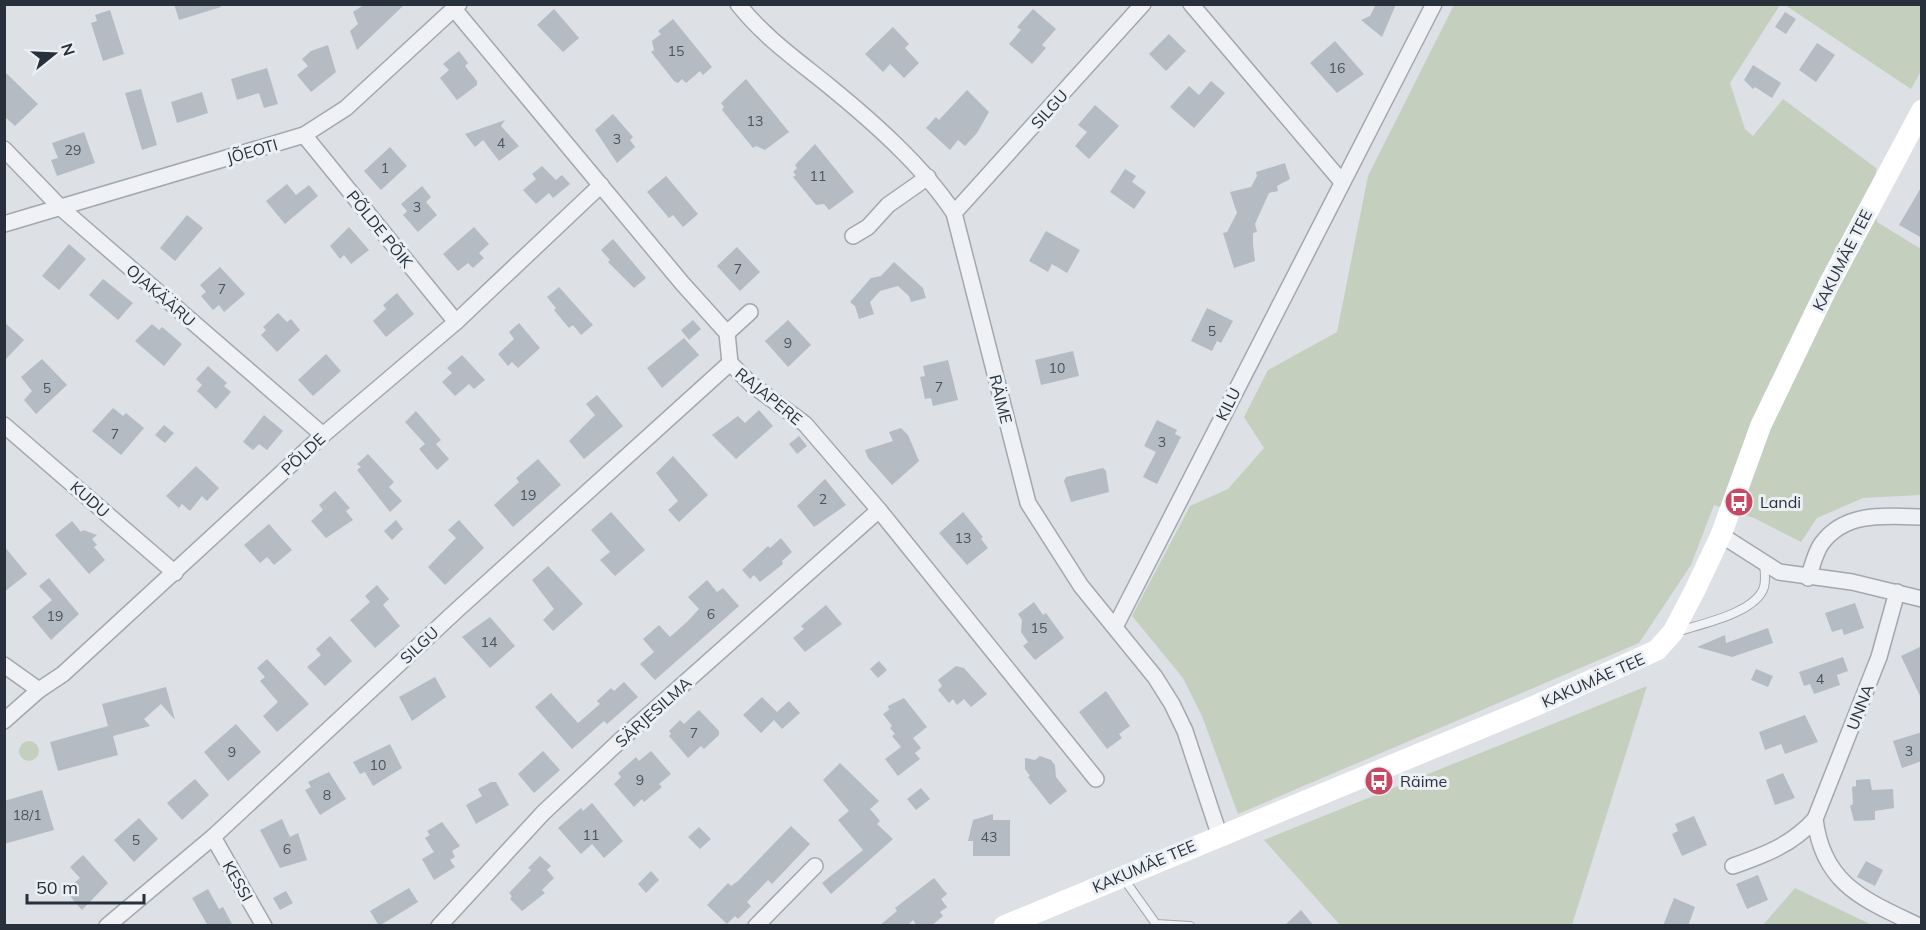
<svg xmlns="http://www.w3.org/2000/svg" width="1926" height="930" viewBox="0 0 1926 930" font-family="Mulish,sans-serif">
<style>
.green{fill:#c4cfbe}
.building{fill:#b4bbc2}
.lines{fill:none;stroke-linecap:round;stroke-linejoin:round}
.lane-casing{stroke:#a3a8af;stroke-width:10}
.street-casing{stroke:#a3a8af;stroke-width:18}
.lane{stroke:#eff1f4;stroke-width:8}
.street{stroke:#eff1f4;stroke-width:15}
.secondary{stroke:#fff;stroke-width:21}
.labels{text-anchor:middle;stroke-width:6;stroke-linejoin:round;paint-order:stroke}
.number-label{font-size:14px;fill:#4a535d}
.street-label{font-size:16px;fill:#27303b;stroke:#ecf0f4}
.poi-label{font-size:16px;fill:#27303b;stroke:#ecf0f4;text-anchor:start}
</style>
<rect width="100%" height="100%" fill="#dde1e6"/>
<g class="green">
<path d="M1454 5H1780L1730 83 1745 129 1753 136 1783 99 1876 168 1877 222 1921 249V495L1863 498 1817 518 1801 542 1754 518 1714 505 1691 565 1639 643 1238 814 1202 716 1183 678 1132 616 1190 506 1228 489 1264 448 1244 417 1268 370 1337 332 1368 176Z"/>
<path d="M1785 5H1921V71L1911 89Z"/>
<path d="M1647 686 1572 925H1340L1264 840Z"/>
<circle cx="29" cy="751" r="10"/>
<path d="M1795 888 1872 925H1763Z"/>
</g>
<g class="building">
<path d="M174 4H220L221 7 179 20Z"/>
<path d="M365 4H405L357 50 350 31 358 24 353 12Z"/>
<path d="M1376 4H1396L1382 37 1361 20 1370 16Z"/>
<path d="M554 9 579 38 563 52 537 25Z"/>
<path d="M1033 9 1056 29 1042 45 1046 48 1032 64 1009 44 1021 30 1017 27Z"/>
<path d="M110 10 124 54 103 61 91 23 97 21 95 15Z"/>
<path d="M1785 12 1796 19 1786 34 1775 27Z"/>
<path d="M673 19 712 67 703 75 700 71 686 83 682 79 678 83 674 81 651 52 654 50 652 41 661 34 658 31Z"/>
<path d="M893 27 909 44 905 48 919 63 904 78 890 64 883 72 865 54Z"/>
<path d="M1169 34 1186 51 1166 71 1149 54Z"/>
<path d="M1335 41 1364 74 1337 93 1310 63Z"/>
<path d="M1817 43 1835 55 1816 82 1799 70Z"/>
<path d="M328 45 336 72 311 92 297 75 308 66 302 59 311 51Z"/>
<path d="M459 51 468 63 465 66 477 81V85L457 100 440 78 449 70 443 64Z"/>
<path d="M1753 65 1781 83 1772 98 1755 87 1753 89 1744 80Z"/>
<path d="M267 68 278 104 264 108 259 93 237 100 231 79Z"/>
<path d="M4 71 38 104 15 126 4 116Z"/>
<path d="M746 79 789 132 765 150 756 146 753 148 722 110 724 107 721 103Z"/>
<path d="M1211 81 1225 93 1194 128 1170 107 1189 86 1199 95Z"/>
<path d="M141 89 157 145 142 150 125 93Z"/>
<path d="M967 90 989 112 977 133 965 146 958 140 950 150 926 128 936 117 939 120Z"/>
<path d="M202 92 208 113 177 123 171 102Z"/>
<path d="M1095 105 1119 126 1089 159 1075 146 1087 132 1078 125Z"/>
<path d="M613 114 633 137 630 140 635 147 617 163 595 130Z"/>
<path d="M505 120 501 126 519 146 499 161 483 140 475 147 465 134Z"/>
<path d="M84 132 95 163 57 176 51 160 58 158 52 143Z"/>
<path d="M815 144 854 192 829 210 824 204 816 205 793 177 796 175 793 172 797 168 795 165Z"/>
<path d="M390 147 407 166 381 190 364 171Z"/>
<path d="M1285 163 1290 179 1277 186 1278 191 1269 193 1255 224 1257 232 1253 233V245L1255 261 1234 268 1223 233 1227 232 1237 213 1230 192 1251 187 1257 176 1256 172Z"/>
<path d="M542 166 556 180 562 175 570 184 553 198 549 193 536 204 523 190 536 179 532 174Z"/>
<path d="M1125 169 1136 176 1132 182 1146 192 1134 209 1110 192Z"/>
<path d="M666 176 698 214 683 227 673 215 669 218 647 192Z"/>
<path d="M287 184 296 195 309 185 318 196 285 224 266 201Z"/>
<path d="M422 186 431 197 426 202 437 215 418 232 403 215 407 211 401 204Z"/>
<path d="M1922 186V238L1899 225Z"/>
<path d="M187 215 203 228 175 261 160 248Z"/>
<path d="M349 227 369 250 351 264 344 255 340 259 330 246Z"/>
<path d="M474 227 489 244 479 253 484 258 473 268 468 263 458 271 443 254Z"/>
<path d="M1046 231 1080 250 1067 273 1052 264 1048 272 1029 261Z"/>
<path d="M613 239 646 278 634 288 608 262 610 260 601 250Z"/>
<path d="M69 244 86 259 59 290 42 276Z"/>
<path d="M737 247 760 272 740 291 717 266Z"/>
<path d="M894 262 923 288 926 298 911 302 909 296 898 286 880 291 870 302 874 314 859 319 855 306 850 302 871 278 881 276Z"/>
<path d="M220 267 245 294 224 312 219 305 213 310 201 296 206 292 200 285Z"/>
<path d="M103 279 133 303 118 320 89 295Z"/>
<path d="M559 287 593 325 581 335 573 325 569 328 554 310 556 308 547 297Z"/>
<path d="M397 293 414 314 386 337 373 321 386 309 383 305Z"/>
<path d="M1207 308 1233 321 1221 343 1217 341 1212 351 1191 341Z"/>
<path d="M278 313 287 322 291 319 300 330 277 352 261 335 266 330 263 327Z"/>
<path d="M693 320 701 329 689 340 681 330Z"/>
<path d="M788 320 811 345 788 367 765 341Z"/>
<path d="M4 322 24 340 4 361Z"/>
<path d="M519 323 540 348 518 368 512 362 508 366 498 354 514 339 509 332Z"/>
<path d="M152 324 159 330 162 327 182 344 164 366 135 341Z"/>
<path d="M684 338 699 355 662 388 647 368Z"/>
<path d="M1073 351 1079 376 1041 385 1035 360Z"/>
<path d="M326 354 341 371 313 396 298 380Z"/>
<path d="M462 355 485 380 474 389 469 384 455 396 442 382 452 373 447 368Z"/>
<path d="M42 359 67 385 36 414 24 400 32 391 21 377Z"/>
<path d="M948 360 958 400 933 406 931 398 925 399 920 377 925 376 923 366Z"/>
<path d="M208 366 227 383 224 386 231 392 216 409 197 391 202 385 196 379Z"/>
<path d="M597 395 623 426 584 459 569 441 595 415 586 404Z"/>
<path d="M113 408 123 416 126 413 144 428 121 455 92 431Z"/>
<path d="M759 410 773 426 736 459 712 435 738 416 745 423Z"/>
<path d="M416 411 441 440 436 444 449 459 437 470 419 449 425 444 405 422Z"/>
<path d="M264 415 283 431 267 450 259 444 253 450 243 442Z"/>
<path d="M1157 420 1177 430 1175 434 1181 437 1157 484 1143 477 1156 452 1144 446Z"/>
<path d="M164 425 174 433 165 443 155 435Z"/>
<path d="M901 428 908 435 919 461 892 485 868 458 865 450 893 441 889 432Z"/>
<path d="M799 436 807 446 797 454 789 444Z"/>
<path d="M368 454 394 482 389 487 402 501 390 512 357 470 361 467 357 464Z"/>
<path d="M673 456 708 495 679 522 668 510 678 501 656 473Z"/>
<path d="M538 459 561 485 513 527 494 505 519 482 516 478Z"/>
<path d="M196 466 219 488 207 501 202 496 190 511 182 504 179 508 166 496Z"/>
<path d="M1103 468 1106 471 1109 492 1071 502 1064 481 1066 477Z"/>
<path d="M825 479 846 505 814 527 797 506Z"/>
<path d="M335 491 350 508 346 511 353 520 326 538 311 521 323 510 319 505Z"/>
<path d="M611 512 645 550 615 576 600 560 610 552 591 530Z"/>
<path d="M963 512 983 537 981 539 988 548 967 565 939 533Z"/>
<path d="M396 520 403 529 392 540 384 531Z"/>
<path d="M459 520 484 548 445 585 428 567 456 538 448 530Z"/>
<path d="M72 521 81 532 83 530 97 535 92 539 97 545 94 547 105 560 89 574 55 535Z"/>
<path d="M269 524 292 550 274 565 267 557 260 563 244 545Z"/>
<path d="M781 538 792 552 782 561 783 564 760 582 754 575 750 579 742 570 768 546 770 548Z"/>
<path d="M4 546 27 574 4 592Z"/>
<path d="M548 566 583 604 553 631 543 620 554 609 532 580Z"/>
<path d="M49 578 79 614 51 640 32 617 52 600 39 586Z"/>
<path d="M707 580 717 592 723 588 739 606 655 680 640 664 654 652 643 639 659 625 670 637 688 621 699 609 688 597Z"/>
<path d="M377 585 389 599 383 605 400 626 375 648 350 620 370 602 365 596Z"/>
<path d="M1034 602 1043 615 1046 613 1064 638 1035 660 1023 646 1028 642 1021 632 1022 620 1018 614Z"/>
<path d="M1855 603 1864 628 1844 635 1842 629 1832 632 1825 613Z"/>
<path d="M826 605 842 624 805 652 793 638 804 629 801 626Z"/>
<path d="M490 617 515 646 490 668 462 637Z"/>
<path d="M1768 628 1773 643 1732 657 1697 647 1725 635 1726 643Z"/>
<path d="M330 636 352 661 325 686 307 667 321 655 316 649Z"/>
<path d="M1922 646V700L1901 656Z"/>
<path d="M1843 657 1848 671 1837 675 1840 685 1814 694 1810 684 1804 686 1799 672Z"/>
<path d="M267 659 309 704 277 732 263 716 278 702 260 681 265 677 257 668Z"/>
<path d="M879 661 887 670 878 678 870 669Z"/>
<path d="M956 666 964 668 987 694 971 707 964 699 957 705 953 699 949 703 938 690 942 686 938 680Z"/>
<path d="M1756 669 1773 676 1768 687 1751 680Z"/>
<path d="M435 677 446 697 412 721 399 697Z"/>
<path d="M624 682 638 697 607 724 604 721 572 749 535 707 551 693 578 723 600 704 597 701 611 688 614 691Z"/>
<path d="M166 687 175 720 161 704 144 719 150 726 113 736 118 755 58 771 50 742 108 726 102 704Z"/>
<path d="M1106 691 1130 726 1119 734 1122 738 1107 749 1079 712Z"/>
<path d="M762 697 777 712 789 701 800 713 782 729 774 720 761 733 743 715Z"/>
<path d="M904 698 927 727 913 738 921 748 915 753 920 759 898 776 885 759 901 747 892 736 895 734 890 728 892 726 883 714 889 710 888 706Z"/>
<path d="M699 710 719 731V735L704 749 701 746 688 758 669 736 671 734 669 731 680 720 684 724Z"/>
<path d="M1805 715 1818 742 1785 754 1781 744 1765 750 1759 732Z"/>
<path d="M236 724 261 752 228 781 204 752Z"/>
<path d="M1922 732V761L1902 768 1893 741Z"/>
<path d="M390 744 402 768 373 786 365 772 360 774 353 762Z"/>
<path d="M543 751 560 770 534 793 518 774Z"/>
<path d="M651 751 671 774 659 784 662 787 644 802 642 799 634 807 614 784 621 777 618 773 636 757 639 761Z"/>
<path d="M1040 756 1051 760 1055 765 1056 777 1067 791 1050 805 1028 777 1030 776 1025 769V758L1035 760Z"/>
<path d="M840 763 879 801 870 809 880 821 877 824 893 839 831 894 822 883 863 850 838 820 849 811 823 780Z"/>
<path d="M329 772 346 799 320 815 305 790 311 787 308 782Z"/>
<path d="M1783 773 1795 798 1775 805 1766 780Z"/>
<path d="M195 779 209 795 182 820 167 803Z"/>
<path d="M1870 779 1872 790 1893 789 1894 808 1875 811V820L1854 821 1850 806 1853 804 1852 787 1856 786V780Z"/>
<path d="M491 782H496L509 805 476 824 466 805 482 796 478 789Z"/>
<path d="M921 788 930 799 916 810 907 799Z"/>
<path d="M42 790 54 830 4 844V801Z"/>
<path d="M592 803 623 841 604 858 592 844 581 854 558 828 581 808 583 811Z"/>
<path d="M993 814V820H1010V856H973V841H968L973 820Z"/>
<path d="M1694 816 1707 845 1682 856 1672 834 1678 831 1675 824Z"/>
<path d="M139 818 158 839 134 862 114 840Z"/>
<path d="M282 819 290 837 298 833 307 860 280 868 260 830Z"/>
<path d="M442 822 460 846 452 851 455 857 450 860 455 867 434 880 422 859 434 852 425 838 430 835 427 831Z"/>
<path d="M791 826 810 844 772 884 768 880 747 902 751 906 738 919 735 916 727 924 707 905 728 883 731 886 738 881Z"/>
<path d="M699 827 711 839 700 849 688 837Z"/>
<path d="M83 855 108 883 82 910 69 895 75 890 71 886 80 878 70 867Z"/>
<path d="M540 856 551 866 547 870 554 878 542 890 545 893 522 911 510 899 512 896 509 893 531 870 528 868Z"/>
<path d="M1866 861 1883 870 1875 886 1857 877Z"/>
<path d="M651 871 659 880 646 893 638 884Z"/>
<path d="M1758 875 1768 900 1747 909 1736 884Z"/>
<path d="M934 878 947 894 941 899 947 907 940 912 943 916 931 926H917L913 920 907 926H879L897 911 895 908Z"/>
<path d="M409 888 418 902 379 926 370 911Z"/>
<path d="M208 889 219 909 223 907 233 926H208L192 898Z"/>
<path d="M286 891 293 903 280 910 273 898Z"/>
<path d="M1674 898 1695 907 1688 926H1663Z"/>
<path d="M1301 910 1314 926H1284Z"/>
</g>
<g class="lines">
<g class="lane-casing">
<g id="lane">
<path d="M1679 631C1701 624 1756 613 1764 587 1766 579 1765 572 1764 564"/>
<path d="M1124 879 1156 924 1190 926"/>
</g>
</g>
<g class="street-casing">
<g id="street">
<path d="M738 4C764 37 797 60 829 86 873 122 923 166 954 213L1028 503 1081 586 1155 677 1172 704 1185 731 1219 834"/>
<path d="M1191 4 1342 182"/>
<path d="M454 9 682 283 727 333 730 363 751 384 805 424 879 510 1096 779"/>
<path d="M304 135 456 322"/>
<path d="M4 149 61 208 323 435"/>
<path d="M954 213 1143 4"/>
<path d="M4 224 304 135 346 108 459 4"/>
<path d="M853 236 868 227 888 205 928 177"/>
<path d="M727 333 750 312"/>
<path d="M4 425 175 573"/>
<path d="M1721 535 1779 572 1852 582 1922 599"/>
<path d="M1808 578C1812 568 1815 552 1822 543 1846 511 1886 516 1922 517"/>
<path d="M1115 627 1434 4"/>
<path d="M4 665 39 690"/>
<path d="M4 721 39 690 63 674 323 435 456 322 601 185"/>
<path d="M1815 819C1823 885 1865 900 1919 926"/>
<path d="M213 837 264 926"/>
<path d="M1733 866C1764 855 1792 845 1815 819L1879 657 1897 592"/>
<path d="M107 926 213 837 457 610 730 363"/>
<path d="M439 926 543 813 626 735 879 510"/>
<path d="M756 926 815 866"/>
</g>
</g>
<use href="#lane" class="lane"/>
<use href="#street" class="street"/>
<path class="secondary" d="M1004 926 1537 705 1657 650 1673 632 1695 590 1721 535 1761 425 1828 286 1922 110"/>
</g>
<defs>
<g id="bus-disc" transform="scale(1.5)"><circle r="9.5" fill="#c54864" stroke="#ecf0f4"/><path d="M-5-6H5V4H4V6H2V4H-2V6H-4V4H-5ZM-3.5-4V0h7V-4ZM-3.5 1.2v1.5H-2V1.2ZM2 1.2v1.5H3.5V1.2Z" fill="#fff"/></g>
</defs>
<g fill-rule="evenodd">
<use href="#bus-disc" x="1739" y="502"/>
<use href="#bus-disc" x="1379" y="781"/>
</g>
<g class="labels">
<g class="number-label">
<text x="676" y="56">15</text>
<text x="1337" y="73">16</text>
<text x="755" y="126">13</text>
<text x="617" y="144">3</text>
<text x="501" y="148">4</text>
<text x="73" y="155">29</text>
<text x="385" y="173">1</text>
<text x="818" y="181">11</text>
<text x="417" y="212">3</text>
<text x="738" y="274">7</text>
<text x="222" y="294">7</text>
<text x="1212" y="336">5</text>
<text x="788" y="348">9</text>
<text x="1057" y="373">10</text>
<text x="939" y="392">7</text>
<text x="47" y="393">5</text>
<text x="115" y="439">7</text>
<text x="1162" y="447">3</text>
<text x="528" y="500">19</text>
<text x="823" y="504">2</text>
<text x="963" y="543">13</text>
<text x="711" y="619">6</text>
<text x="55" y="621">19</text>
<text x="1039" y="633">15</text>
<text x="489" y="647">14</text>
<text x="1820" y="684">4</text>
<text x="694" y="738">7</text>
<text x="1909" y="756">3</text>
<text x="232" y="757">9</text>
<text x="378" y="770">10</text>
<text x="640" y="785">9</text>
<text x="327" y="800">8</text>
<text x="27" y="820">18/1</text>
<text x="591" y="840">11</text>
<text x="989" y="842">43</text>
<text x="136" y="845">5</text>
<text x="287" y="854">6</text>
</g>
<g class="street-label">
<text transform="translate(1049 109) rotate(-48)" y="6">SILGU</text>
<text transform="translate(252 151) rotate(-16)" y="6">JÕEOTI</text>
<text transform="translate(380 229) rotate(51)" y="6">PÕLDE PÕIK</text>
<text transform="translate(1842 260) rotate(-63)" y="6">KAKUMÄE TEE</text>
<text transform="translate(161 295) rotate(41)" y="6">OJAKÄÄRU</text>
<text transform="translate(769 396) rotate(39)" y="6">RAJAPERE</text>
<text transform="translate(1001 399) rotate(76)" y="6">RÄIME</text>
<text transform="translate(1228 404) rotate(-63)" y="6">KILU</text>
<text transform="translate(303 454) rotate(-43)" y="6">PÕLDE</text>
<text transform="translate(90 499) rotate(41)" y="6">KUDU</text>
<text transform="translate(419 645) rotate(-43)" y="6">SILGU</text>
<text transform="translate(1593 680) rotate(-24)" y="6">KAKUMÄE TEE</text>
<text transform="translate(1860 707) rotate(-69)" y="6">UNNA</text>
<text transform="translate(653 712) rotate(-42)" y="6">SÄRJESILMA</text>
<text transform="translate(1144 866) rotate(-23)" y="6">KAKUMÄE TEE</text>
<text transform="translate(238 881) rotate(60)" y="6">KESSI</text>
</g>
<g class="poi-label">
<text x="1760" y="508">Landi</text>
<text x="1400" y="787">Räime</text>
</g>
</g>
<rect width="1926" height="930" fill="none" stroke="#27303b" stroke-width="12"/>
<g transform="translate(54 54) rotate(72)" stroke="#ecf0f4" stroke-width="4.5" paint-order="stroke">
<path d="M0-4.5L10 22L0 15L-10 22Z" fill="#27303b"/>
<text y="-9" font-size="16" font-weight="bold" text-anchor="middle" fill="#27303b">N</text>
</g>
<path d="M27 894v9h117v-9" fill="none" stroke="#27303b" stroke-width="3"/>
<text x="36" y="894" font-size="18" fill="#27303b" stroke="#ecf0f4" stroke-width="4.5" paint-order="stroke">50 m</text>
</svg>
